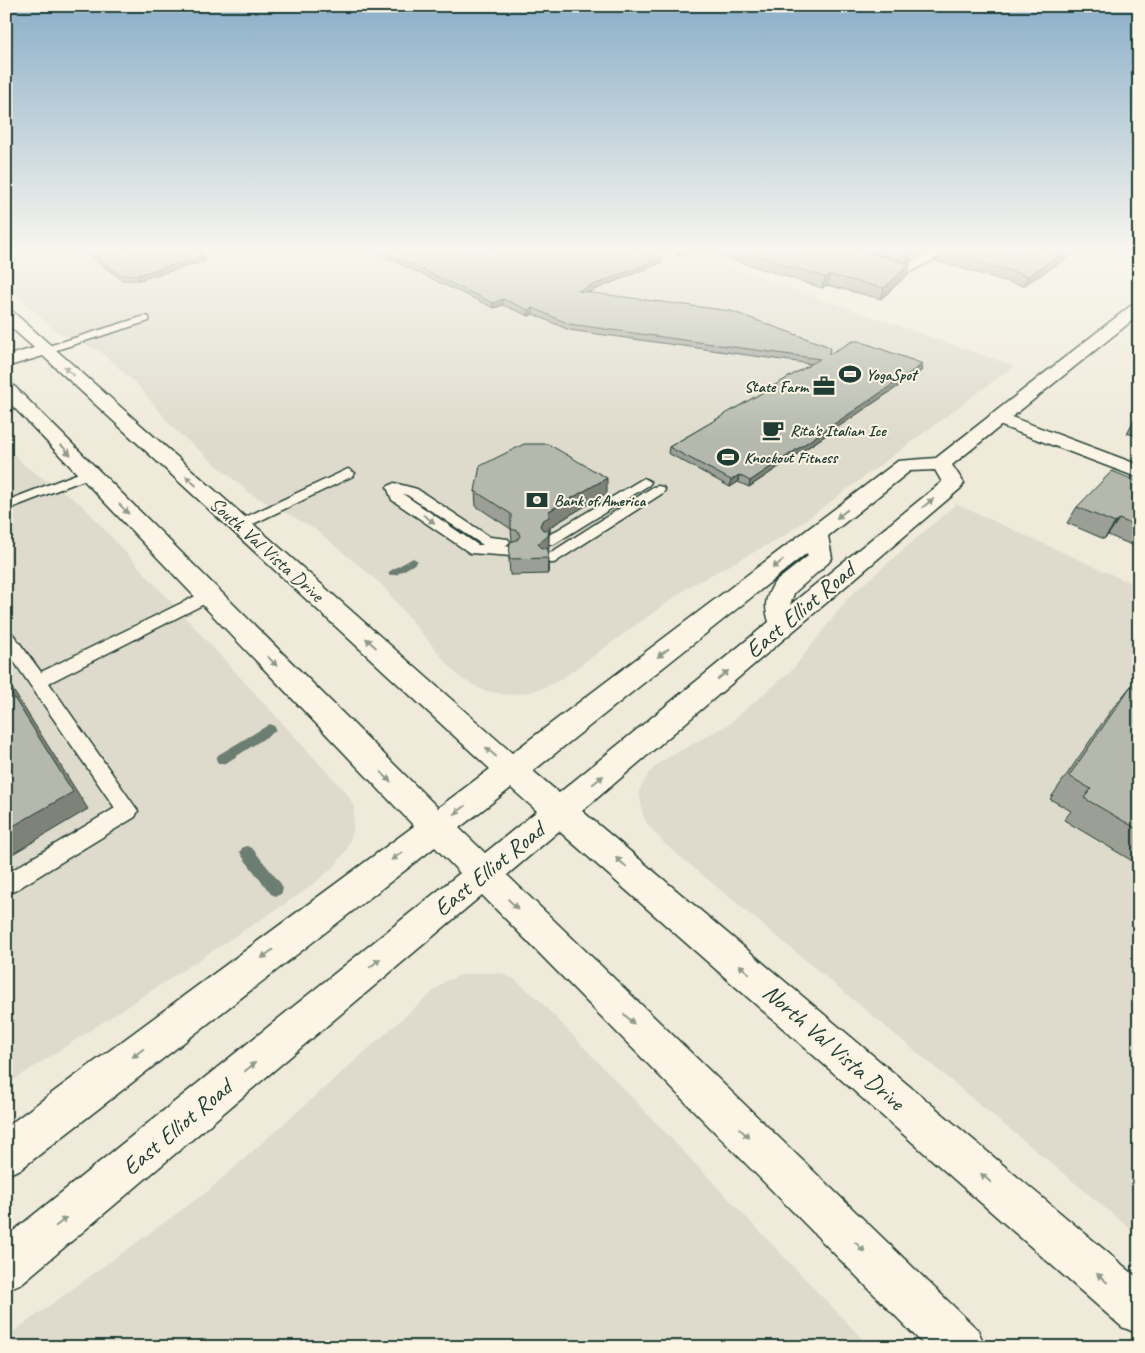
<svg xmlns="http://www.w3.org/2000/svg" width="1145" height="1353" viewBox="0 0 1145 1353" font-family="Caveat,sans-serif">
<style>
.built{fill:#dedbcc}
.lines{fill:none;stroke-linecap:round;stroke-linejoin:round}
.stream{fill:#6c7d71;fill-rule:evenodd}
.service-casing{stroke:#1f3d34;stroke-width:3}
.minor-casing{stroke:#1f3d34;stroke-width:3}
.secondary-casing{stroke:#1f3d34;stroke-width:3}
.service{fill:#fcf5e5;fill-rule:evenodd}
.minor{fill:#fcf5e5;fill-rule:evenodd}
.secondary{fill:#fcf5e5;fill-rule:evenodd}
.wall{fill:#9c9f95;stroke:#1f3d34}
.shaded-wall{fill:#7f8279;stroke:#1f3d34}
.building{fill:#b5b9ad;stroke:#1f3d34}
.oneway{fill:#8e998c}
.labels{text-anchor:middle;stroke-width:4;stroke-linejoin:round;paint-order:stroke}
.far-poi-label{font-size:16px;font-weight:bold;fill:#1f3d34;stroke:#fcf5e5;text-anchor:start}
.street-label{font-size:20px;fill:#1f3d34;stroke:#fcf5e5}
.near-street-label{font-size:24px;fill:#1f3d34;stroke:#fcf5e5}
</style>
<rect width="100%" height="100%" fill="#efeada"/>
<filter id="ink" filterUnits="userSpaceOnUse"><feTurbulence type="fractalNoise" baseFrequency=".02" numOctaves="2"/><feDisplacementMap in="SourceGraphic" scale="10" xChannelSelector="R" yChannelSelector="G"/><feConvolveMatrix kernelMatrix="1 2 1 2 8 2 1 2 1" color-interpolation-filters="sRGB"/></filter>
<g filter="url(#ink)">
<g class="built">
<path d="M6 249H678L1014 366 784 536 690 586 564 677 546 687 527 693 508 695 483 690 462 679 451 668 381 584 315 529 251 494 173 428 137 384 101 352 56 331 6 286Z"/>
<path d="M6 445 25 466 82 505 348 795 354 808 353 831 346 851 334 867 303 892 6 1085Z"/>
<path d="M956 504 1139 587V1236L665 844 648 825 643 815 639 791 648 774 662 761 729 724 793 669 850 596Z"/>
<path d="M479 973H501L514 979 537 998 870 1347H6V1337L208 1191 444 982 461 975Z"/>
</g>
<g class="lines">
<g class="stream">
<path d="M413 558 418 561 416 563 396 575H390L388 573 390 571Z"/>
<path d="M270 724 274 726 276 729 274 732 226 763 222 764 218 763 216 759 218 755Z"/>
<path d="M247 846 252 848 281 884 283 889 281 894 276 896 271 894 242 856 240 852 242 848Z"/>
</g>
<g class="service-casing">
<g id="service">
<path d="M145 316 149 317V321L50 352H42L41 350 42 348Z"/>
<path d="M89 469 94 470 96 473 94 476 6 510V501Z"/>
<path d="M348 469 355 473 353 476 245 528H235L233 525 235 522Z"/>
<path d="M644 478 651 482 649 485 554 544H544L542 541 544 538Z"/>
<path d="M394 483 417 489 490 537 508 539 510 542 505 546 517 548 519 551 517 554 512 556 470 553 392 500 387 487ZM403 494 407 495 483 545H478Z"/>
<path d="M658 486 663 487 665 490 663 493 554 563H544L541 560 544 557 653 487Z"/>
<path d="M208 590 214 591 216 595 214 599 49 683 138 811 135 817 6 896V874L115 808 6 650V631L12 633 41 672Z"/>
</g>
</g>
<g class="minor-casing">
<g id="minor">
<path d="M835 249H856L907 264 934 249H951L949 252 908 273 837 252Z"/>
<path d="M998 412 1139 465V478L991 422 988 418 991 414Z"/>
</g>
</g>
<g class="secondary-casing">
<path id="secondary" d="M1139 302V315L952 465 964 483 961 488 582 811 1139 1279V1334L1122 1327 559 831 507 875 978 1330 985 1347H926L482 895 22 1283 6 1290V1237L460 873 435 847 21 1169 6 1175V1127L414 826 6 399V383L12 384 438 808 490 769 43 356 6 367V356L34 348 6 323V309L12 311 512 753 898 461 936 458 1133 304ZM935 470 942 482 790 605 794 593 828 563 832 558 828 536 910 471ZM807 553 808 556 774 583C765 599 764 605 769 622L559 793 533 771ZM511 788 537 811 485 853 459 828Z"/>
</g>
<use href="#service" class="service"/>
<use href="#minor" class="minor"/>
<use href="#secondary" class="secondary"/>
</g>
<g class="wall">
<path d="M81 249H196L205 258V261L139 280H122Z"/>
<path d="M376 249H636L661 258V263L589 292 829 354 923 364 921 371 749 487 738 482 730 487 668 453 669 447 811 364 569 330 533 314 529 316 503 305 494 308 377 253Z"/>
<path d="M673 249H697L679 256Z"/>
<path d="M700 249H856L910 264 907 275 881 299 827 285 822 288Z"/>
<path d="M862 249H931L919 255 912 253 910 260 907 262Z"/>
<path d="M943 249H1088L1083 252 1078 251 1023 286 936 261 940 251Z"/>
<path d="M1139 416V437L1127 433 1134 420Z"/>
<path d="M1139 482V548L1108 535 1104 539 1067 523 1077 507Z"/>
<path d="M475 491 607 493 550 527V532L549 533 548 574 510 575 509 559 512 541 511 529 476 506Z"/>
<path d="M1131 686 1139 690V865L1064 820 1071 811 1050 799 1112 709Z"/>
</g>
<g class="shaded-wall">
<path d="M679 249H697L679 256Z"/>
<path d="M921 249H931L919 255Z"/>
<path d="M1070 249H1079L1078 251 1023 286 1028 276Z"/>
<path d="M913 250 910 260 907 262 910 252Z"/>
<path d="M203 253 205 261 139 280 137 275Z"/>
<path d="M661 258V263L578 296V291Z"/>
<path d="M910 264 907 275 881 299 884 288Z"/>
<path d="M830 275 827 285 822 288 825 277Z"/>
<path d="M503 299V305L494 308 493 303Z"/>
<path d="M533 308V314L529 316 528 310Z"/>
<path d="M923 364 921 371 749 487 750 481Z"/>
<path d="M739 475 738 482 730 487 731 480Z"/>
<path d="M607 478V493L550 527V532L549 533 548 574V553L542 558 538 544 542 537 540 526 542 521 549 511Z"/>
<path d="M1119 519 1108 535 1104 539 1115 523Z"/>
<path d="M6 679 88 809 6 858Z"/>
</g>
<g class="building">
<path d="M86 249H196L203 253 200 254 204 256 137 275H120Z"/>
<path d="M378 249H636L661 258 578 291 731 311 830 347 829 354 853 341H859L923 364 750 481 739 475 731 480 669 447 820 359 569 324 533 308 528 310 503 299 493 303Z"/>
<path d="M733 249H856L910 264 884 288 830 275 825 277Z"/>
<path d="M899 249H912L913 250 910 252Z"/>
<path d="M943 249H1070L1028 276 940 251Z"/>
<path d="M1139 416V422L1134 420Z"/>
<path d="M524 444H548L607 478 549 511V517L542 521 540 526 543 530H549L548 536 538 544 542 548 548 549V558L509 559 510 542 517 540 520 536 518 531 511 529V514L475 491 480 466Z"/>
<path d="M1112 471 1139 482V527L1119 519 1115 523 1077 507Z"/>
<path d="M6 685 73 792 6 830Z"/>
<path d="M1131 686 1139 690V830L1084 798 1091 789 1069 776Z"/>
</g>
<defs><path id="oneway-solid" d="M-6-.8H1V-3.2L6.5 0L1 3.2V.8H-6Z" transform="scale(1.25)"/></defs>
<g class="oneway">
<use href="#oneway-solid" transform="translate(69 371) rotate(-138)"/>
<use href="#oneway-solid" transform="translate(66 450) rotate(46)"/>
<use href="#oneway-solid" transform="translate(191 481) rotate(-138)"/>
<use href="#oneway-solid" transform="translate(928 503) rotate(-39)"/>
<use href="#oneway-solid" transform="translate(124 509) rotate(46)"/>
<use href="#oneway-solid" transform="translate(842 514) rotate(142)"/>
<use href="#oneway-solid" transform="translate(429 519) rotate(35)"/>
<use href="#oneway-solid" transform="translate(778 564) rotate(142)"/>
<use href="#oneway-solid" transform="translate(371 643) rotate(-138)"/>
<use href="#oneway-solid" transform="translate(663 653) rotate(142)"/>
<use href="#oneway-solid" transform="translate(272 661) rotate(46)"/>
<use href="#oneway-solid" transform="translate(723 675) rotate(-40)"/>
<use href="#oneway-solid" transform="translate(491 752) rotate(-139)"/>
<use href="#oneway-solid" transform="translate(386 777) rotate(46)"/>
<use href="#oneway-solid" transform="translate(598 780) rotate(-39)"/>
<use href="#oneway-solid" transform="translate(460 810) rotate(143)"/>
<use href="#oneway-solid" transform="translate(397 856) rotate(144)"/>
<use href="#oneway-solid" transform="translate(621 862) rotate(-139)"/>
<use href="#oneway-solid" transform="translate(513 904) rotate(45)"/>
<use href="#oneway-solid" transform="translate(267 954) rotate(143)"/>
<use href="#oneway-solid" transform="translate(375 963) rotate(-40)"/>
<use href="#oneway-solid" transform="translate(744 969) rotate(-139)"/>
<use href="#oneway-solid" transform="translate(629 1019) rotate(45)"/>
<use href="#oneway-solid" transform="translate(138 1053) rotate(143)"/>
<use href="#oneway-solid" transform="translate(250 1067) rotate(-40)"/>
<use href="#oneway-solid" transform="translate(744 1133) rotate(45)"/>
<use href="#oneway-solid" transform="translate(986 1178) rotate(-139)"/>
<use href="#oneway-solid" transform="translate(61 1222) rotate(-39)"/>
<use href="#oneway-solid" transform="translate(860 1247) rotate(45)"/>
<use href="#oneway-solid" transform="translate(1102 1278) rotate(-139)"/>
</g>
</g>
<linearGradient id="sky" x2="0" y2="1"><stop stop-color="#8bafc9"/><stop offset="0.57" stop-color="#f8f6ee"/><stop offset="1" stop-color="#f8f6ee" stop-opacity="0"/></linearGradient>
<rect width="1145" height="438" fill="url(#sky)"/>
<defs>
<g id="stadium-bare" transform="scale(1.725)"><path d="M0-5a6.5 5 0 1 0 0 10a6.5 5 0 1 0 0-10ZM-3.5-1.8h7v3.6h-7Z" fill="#1f3d34" stroke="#fcf5e5" stroke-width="2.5" paint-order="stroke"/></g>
<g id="office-bare" transform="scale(1.725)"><path d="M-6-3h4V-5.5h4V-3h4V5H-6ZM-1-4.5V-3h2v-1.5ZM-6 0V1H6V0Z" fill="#1f3d34" stroke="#fcf5e5" stroke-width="2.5" paint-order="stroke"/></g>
<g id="cafe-bare" transform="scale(1.725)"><path d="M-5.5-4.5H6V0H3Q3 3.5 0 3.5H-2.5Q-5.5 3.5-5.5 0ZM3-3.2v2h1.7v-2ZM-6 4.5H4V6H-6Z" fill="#1f3d34" stroke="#fcf5e5" stroke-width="2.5" paint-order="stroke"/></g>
<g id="bank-bare" transform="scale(1.725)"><path d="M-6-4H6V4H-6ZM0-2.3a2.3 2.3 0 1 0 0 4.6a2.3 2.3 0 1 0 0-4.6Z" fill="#1f3d34" stroke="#fcf5e5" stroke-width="2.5" paint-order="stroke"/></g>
</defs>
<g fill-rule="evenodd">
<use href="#stadium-bare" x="850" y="374"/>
<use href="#office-bare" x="824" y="386"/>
<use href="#cafe-bare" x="773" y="430"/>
<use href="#stadium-bare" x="728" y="457"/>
<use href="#bank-bare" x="537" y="500"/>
</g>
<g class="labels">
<g class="far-poi-label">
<text x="866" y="380">YogaSpot</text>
<text x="808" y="392" text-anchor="end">State Farm</text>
<text x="790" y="436">Rita's Italian Ice</text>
<text x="744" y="463">Knockout Fitness</text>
<text x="554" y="506">Bank of America</text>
</g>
<g class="street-label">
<text transform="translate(267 549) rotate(42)" y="7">South Val Vista Drive</text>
</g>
<g class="near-street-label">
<text transform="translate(800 610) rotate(-40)" y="8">East Elliot Road</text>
<text transform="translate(489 869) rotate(-39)" y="8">East Elliot Road</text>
<text transform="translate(834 1047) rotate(41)" y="8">North Val Vista Drive</text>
<text transform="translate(177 1127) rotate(-40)" y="8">East Elliot Road</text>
</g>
</g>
<rect width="1145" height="1353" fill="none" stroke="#fcf5e5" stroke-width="25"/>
<rect x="12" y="12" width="1120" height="1328" fill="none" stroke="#1f3d34" stroke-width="2" filter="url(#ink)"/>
</svg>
